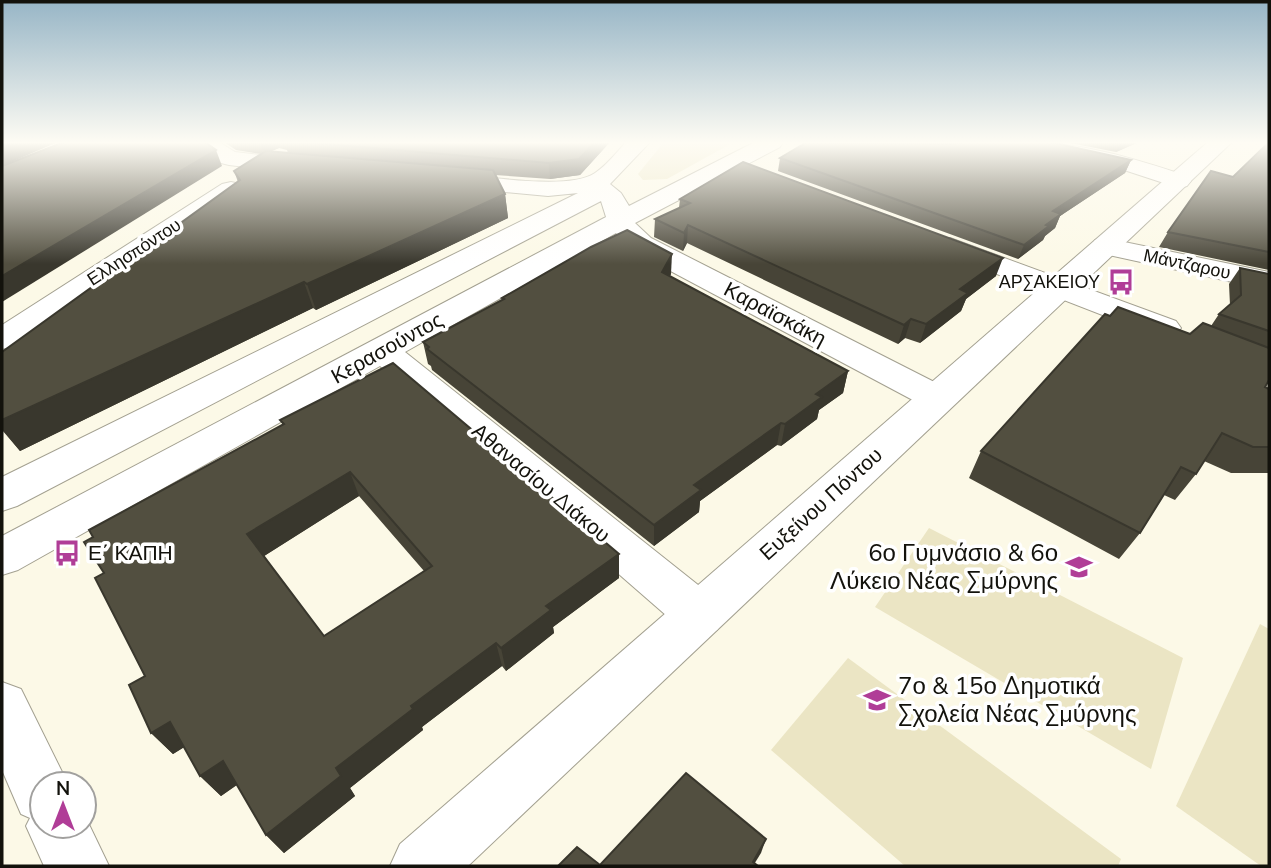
<svg xmlns="http://www.w3.org/2000/svg" width="1271" height="868" viewBox="0 0 1271 868" font-family="'Nunito Sans',sans-serif">
<style>
.green{fill:#ebe5c4}
.lines{fill:none;stroke-linecap:round;stroke-linejoin:round}
.street-casing{stroke:#a3a090;stroke-width:2}
.secondary-casing{stroke:#a3a090;stroke-width:2}
.street{fill:#fff;fill-rule:evenodd}
.secondary{fill:#fff;fill-rule:evenodd}
.wall{fill:#474437;fill-rule:evenodd}
.shaded-wall{fill:#39372d}
.building{fill:#524f40;stroke:#39372d;stroke-width:2;fill-rule:evenodd}
.labels{text-anchor:middle;stroke-width:7;stroke-linejoin:round;paint-order:stroke}
.far-street-label{font-size:18px;fill:#13120c;stroke:#fff}
.far-poi-label{font-size:18px;fill:#13120c;stroke:#fff;text-anchor:end}
.street-label{font-size:21px;fill:#13120c;stroke:#fff}
.poi-label{font-size:21px;fill:#13120c;stroke:#fff;text-anchor:start}
.near-poi-label{font-size:24px;fill:#13120c;stroke:#fff;text-anchor:end}
</style>
<rect width="100%" height="100%" fill="#fcf9e7"/>
<g class="green">
<path d="M664 142H734L667 179 643 180 638 174Z"/>
<path d="M929 528 1183 658 1151 769 875 607Z"/>
<path d="M1260 624 1269 629V866H1261L1176 806Z"/>
<path d="M848 658 1121 859 1118 866H905L771 750Z"/>
</g>
<g class="lines">
<g class="street-casing">
<g id="street">
<path d="M193 142H219L235 152 302 160 310 162 313 167 310 172 302 174 229 165 221 163Z"/>
<path d="M626 142H650L610 184 621 193 629 206 755 142H783L780 147 635 223 651 238 950 390 955 398 950 406 937 410 924 406 631 250 616 233 405 352 717 600 725 615 717 630 700 636 683 630 380 366 18 570 2 575V536L606 217 601 201 17 506 2 511V477L578 193 548 196 450 187 442 185 438 180 442 175 450 173C483 176 569 191 595 173 607 165 617 152 626 142Z"/>
<path d="M1019 142C1081 142 1130 157 1187 176L1191 181 1187 186 1179 188 1118 168 1022 147Z"/>
<path d="M231 182 240 184 243 189 240 194 14 346 2 349V325L222 184Z"/>
<path d="M950 238 1176 321 1181 328 1176 335 1165 338 1154 335 940 252 936 246 940 240Z"/>
<path d="M1105 238 1269 272V290L1095 252 1091 246 1095 240Z"/>
<path d="M2 682 21 689 68 784H42V826H84V814L109 866H44L26 826 30 818 21 814 2 770Z"/>
</g>
</g>
<g class="secondary-casing">
<path id="secondary" d="M1208 142H1232L468 866H390L400 844Z"/>
</g>
<use href="#street" class="street"/>
<use href="#secondary" class="secondary"/>
</g>
<g class="wall">
<path d="M224 142H610L580 175 550 179 495 175 505 194 508 218 316 310 313 308 20 451 2 430V352L238 182 234 171 261 154 236 150ZM279 148 287 150 288 153 271 151Z"/>
<path d="M1065 142H1139L1116 152Z"/>
<path d="M1269 142V270L1159 247 1168 232 1233 177Z"/>
<path d="M780 158 1131 160 1125 173 1060 216 1055 228 1045 236 1043 240 1018 259 778 171Z"/>
<path d="M680 199 996 276 966 299 961 311 920 343 905 338 898 344 687 243 683 251 654 237 655 219 679 208Z"/>
<path d="M1240 268 1269 274V380L1265 387 1269 389V473H1231L1204 461 1196 474 1175 500 1164 495 1140 533 1119 559 969 478 981 451 1110 316 1190 334 1211 326 1219 314 1230 305 1229 284Z"/>
<path d="M671 274 670 276 848 371 843 393 819 410 817 419 781 446 777 445 700 501 699 512 654 546 432 370 431 366 428 364 423 342 502 300V298Z"/>
<path d="M280 420 619 554V578L553 627 554 633 506 671 502 666 422 727 423 730 350 788 355 796 284 853 266 835 237 785 221 796 200 776 184 747 173 754 151 733 145 676 104 573 93 537 283 425ZM359 496 424 571 324 636 264 556Z"/>
</g>
<g class="shaded-wall">
<path d="M12 142H58L2 166V146Z"/>
<path d="M260 142H277L279 148 265 154Z"/>
<path d="M595 142H610L580 175 550 179 549 163Z"/>
<path d="M1121 142H1139L1116 152Z"/>
<path d="M216 150 222 166 2 302V276Z"/>
<path d="M1131 160 1125 173 1060 216 1055 228 1045 236 1043 240 1018 259 1024 245 1053 211Z"/>
<path d="M505 194 508 218 316 310 307 284Z"/>
<path d="M688 225 687 243 683 251 684 233Z"/>
<path d="M672 254 671 274 661 292 662 272Z"/>
<path d="M1003 258 996 276 966 299 961 311 920 343 926 324 960 289Z"/>
<path d="M304 282 313 308 20 451 2 429V420Z"/>
<path d="M911 319 905 338 898 344 904 325Z"/>
<path d="M848 371 843 393 819 410 817 419 781 446 785 424 816 394Z"/>
<path d="M781 423 777 445 700 501 699 512 654 546V525L694 485Z"/>
<path d="M350 472 359 496 261 558 247 534Z"/>
<path d="M619 554V578L553 627 554 633 506 671 501 648 546 606Z"/>
<path d="M496 643 502 666 422 727 423 730 350 788 355 796 284 853 266 835 336 768 411 706Z"/>
<path d="M170 722 191 743 173 754 151 733Z"/>
<path d="M223 761 242 781 221 796 200 776Z"/>
<path d="M766 839 761 853 753 866V862Z"/>
</g>
<g class="building">
<path d="M2 142H12L2 146Z"/>
<path d="M64 142H205L216 150 2 276V166Z"/>
<path d="M303 142H595L579 159 549 163Z"/>
<path d="M807 142 952 144 962 142H1050L1131 160 1053 211 1061 214 1046 225 1049 226 1024 245 780 158Z"/>
<path d="M1269 142V252L1168 232 1211 171 1233 177Z"/>
<path d="M266 151 493 170 505 194 307 284 304 282 2 420V352L240 180 234 171Z"/>
<path d="M743 162 1003 258 960 289 968 293 926 324 911 319 904 325 688 225 684 233 655 219 690 203 680 199Z"/>
<path d="M627 230 672 254 662 272 848 371 816 394 822 397 785 424 781 423 694 485 701 490 654 525 427 349 429 347 423 342 504 299 502 298 591 247Z"/>
<path d="M1240 268 1269 274V331L1219 314 1241 295Z"/>
<path d="M1118 307 1190 334 1203 323 1269 348V380L1265 387 1269 389V447H1253L1222 433 1196 474 1181 467 1140 533 981 451 1105 314 1110 316Z"/>
<path d="M393 363 619 554 546 606 551 610 501 648 496 643 411 706 413 709 336 768 341 776 266 835 223 761 200 776 170 722 151 733 129 685 145 676 95 578 104 573 84 542 93 537 89 530 284 424 280 420ZM350 472 432 566 324 636 247 534Z"/>
<path d="M686 773 766 839 753 862 758 866H558L577 847 600 865Z"/>
</g>
<linearGradient id="sky" x2="0" y2="1"><stop stop-color="#97b5c6"/><stop offset="0.54" stop-color="#fefcf4"/><stop offset="1" stop-color="#fefcf4" stop-opacity="0"/></linearGradient>
<rect width="1271" height="264" fill="url(#sky)"/>
<defs>
<g id="bus-bare" transform="scale(2.1)"><path d="M-5-6H5V4H4V6H2V4H-2V6H-4V4H-5ZM-3.5-4V0h7V-4ZM-3.5 1.2v1.5H-2V1.2ZM2 1.2v1.5H3.5V1.2Z" fill="#b03d97" stroke="#fff" stroke-width="2.5" paint-order="stroke"/></g>
<g id="school-bare" transform="scale(2.1)"><path d="M0-5L7-2L0 1L-7-2ZM-4 1L0 2.5L4 1V4Q0 6-4 4Z" fill="#b03d97" stroke="#fff" stroke-width="2.5" paint-order="stroke"/></g>
</defs>
<g fill-rule="evenodd">
<use href="#bus-bare" x="1121" y="282"/>
<use href="#bus-bare" x="67" y="553"/>
<use href="#school-bare" x="1079" y="567"/>
<use href="#school-bare" x="877" y="700"/>
</g>
<g class="labels">
<g class="far-street-label">
<text transform="translate(134 252) rotate(-33)" y="6">Ελλησπόντου</text>
<text transform="translate(1187 264) rotate(12)" y="6">Μάντζαρου</text>
</g>
<g class="far-poi-label">
<text x="1100" y="288">ΑΡΣΑΚΕΙΟΥ</text>
</g>
<g class="street-label">
<text transform="translate(775 314) rotate(28)" y="7">Καραϊσκάκη</text>
<text transform="translate(387 348) rotate(-29)" y="7">Κερασούντος</text>
<text transform="translate(541 483) rotate(40)" y="7">Αθανασίου Διάκου</text>
<text transform="translate(821 504) rotate(-42)" y="7">Ευξείνου Πόντου</text>
</g>
<g class="poi-label">
<text x="88" y="560">Ε΄ ΚΑΠΗ</text>
</g>
<g class="near-poi-label">
<text x="1058" y="561">6ο Γυμνάσιο &amp; 6ο<tspan x="1058" dy="28">Λύκειο Νέας Σμύρνης</tspan></text>
<text x="898" y="694" text-anchor="start">7ο &amp; 15ο Δημοτικά<tspan x="898" dy="28">Σχολεία Νέας Σμύρνης</tspan></text>
</g>
</g>
<rect width="1271" height="868" fill="none" stroke="#13120c" stroke-width="7"/>
<g transform="translate(63 805)"><circle r="33" fill="#ffffff" stroke="#a1a09e" stroke-width="2"/>
<path d="M0-5L12 26L0 18L-12 26Z" fill="#b03d97"/>
<text y="-10" font-size="19" font-weight="bold" text-anchor="middle" fill="#13120c">N</text>
</g>
</svg>
